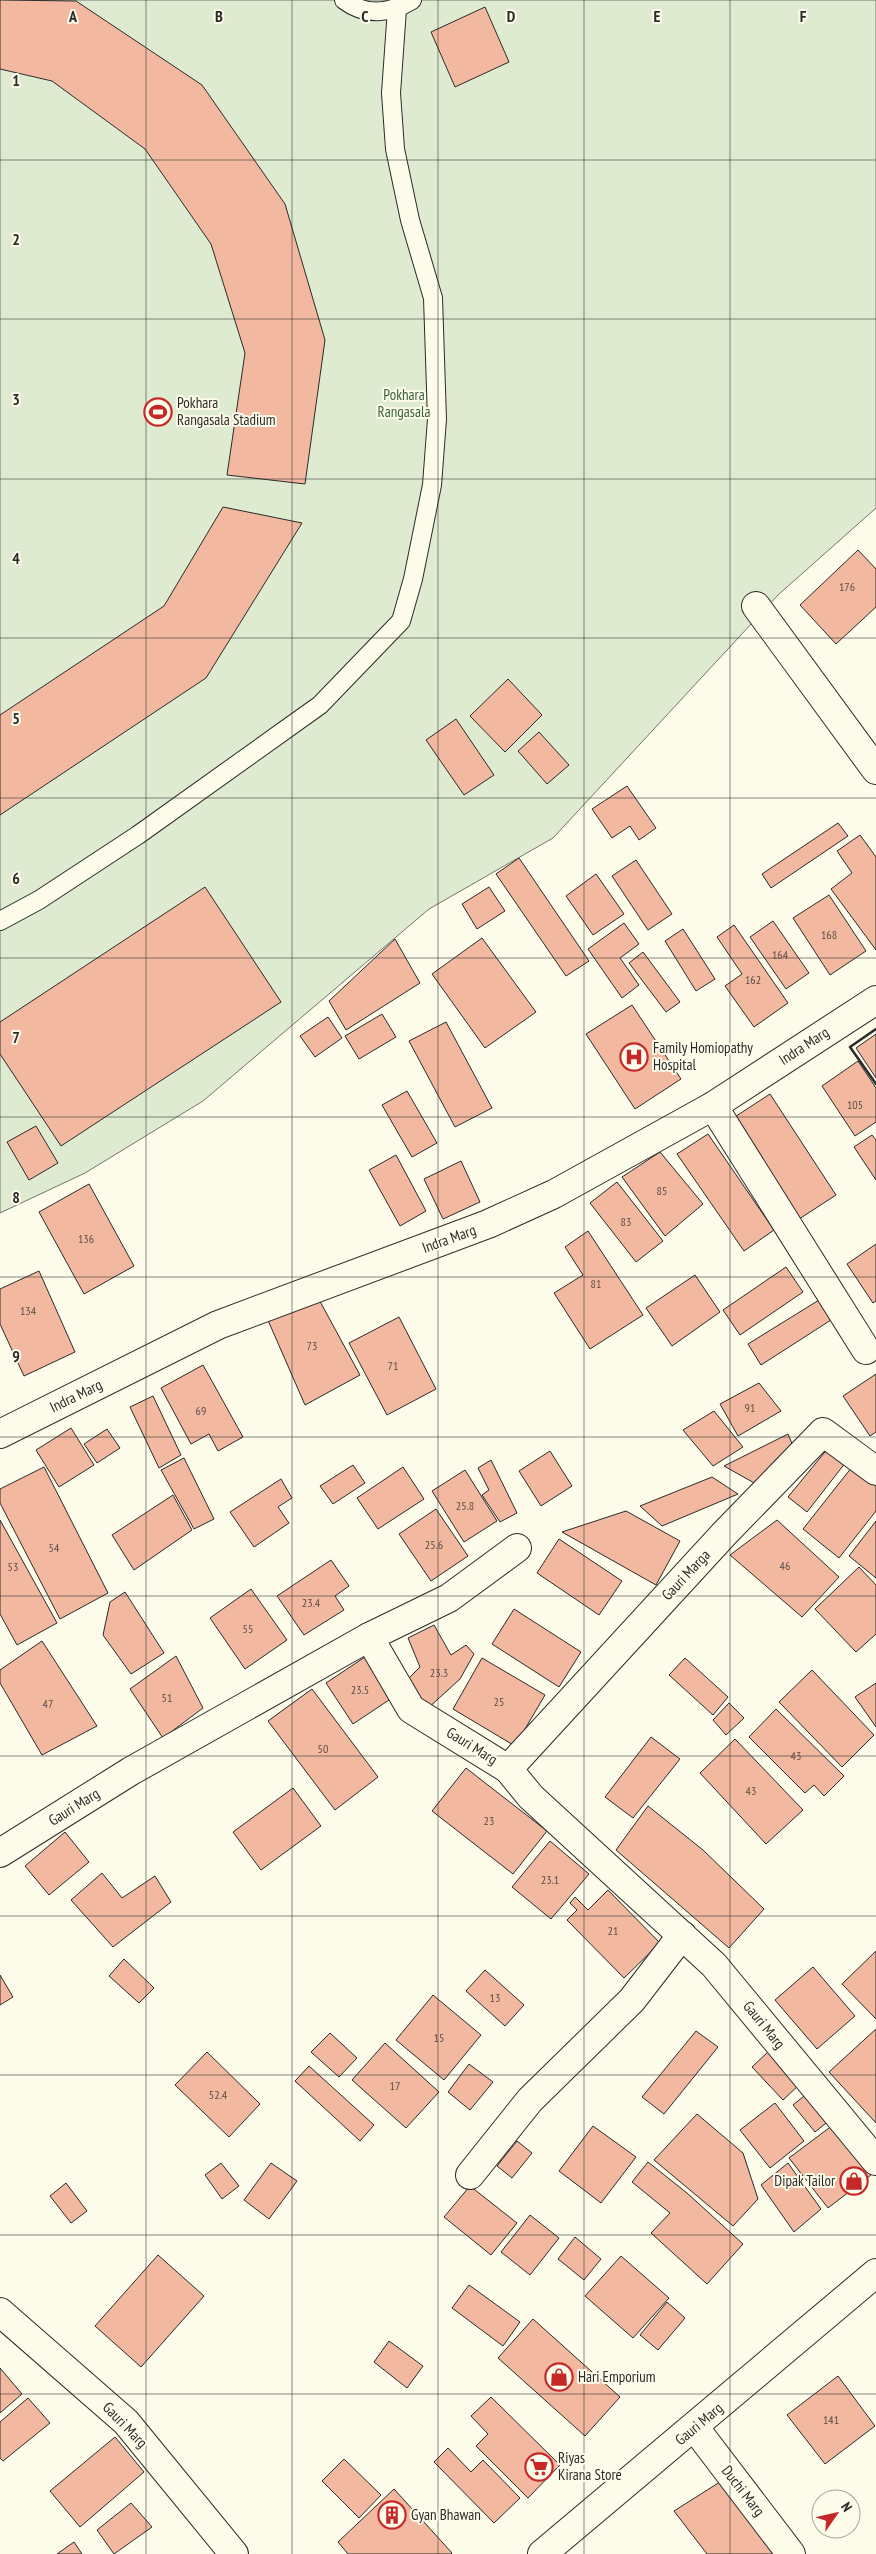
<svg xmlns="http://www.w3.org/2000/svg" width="876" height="2554" viewBox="0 0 876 2554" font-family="'PT Sans Narrow',sans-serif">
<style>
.green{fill:#deebd1;stroke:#74746e}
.building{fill:#f2b8a0;stroke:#2b2b2b}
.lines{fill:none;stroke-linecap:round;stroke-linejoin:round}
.lane-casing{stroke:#2b2b2b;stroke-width:20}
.street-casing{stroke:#2b2b2b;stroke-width:30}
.secondary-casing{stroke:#2b2b2b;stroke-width:30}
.primary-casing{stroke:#2b2b2b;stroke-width:30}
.lane{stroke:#fdfbea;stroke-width:18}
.street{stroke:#fdfbea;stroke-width:28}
.secondary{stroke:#fdfbea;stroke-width:28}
.primary{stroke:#fdfbea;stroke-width:28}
.wall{stroke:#2b2b2b;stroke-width:2.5}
.grid{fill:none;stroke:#2b2b2b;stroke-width:1;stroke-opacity:0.55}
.labels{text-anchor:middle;stroke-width:4;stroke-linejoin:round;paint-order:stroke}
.number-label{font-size:12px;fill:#5d4e48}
.park-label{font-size:15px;fill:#34623c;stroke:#fdfbea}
.poi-label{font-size:15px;fill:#2b2b2b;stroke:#fdfbea;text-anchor:start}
.street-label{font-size:15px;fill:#2b2b2b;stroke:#fdfbea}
.grid-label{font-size:16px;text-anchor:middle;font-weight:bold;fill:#2b2b2b;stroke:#fdfbea;stroke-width:4;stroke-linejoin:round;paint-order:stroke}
</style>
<rect width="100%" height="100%" fill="#fdfbea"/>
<path class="green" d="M0 0H876V508L778 595 553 838 429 909 203 1101 85 1173 0 1213Z"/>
<g class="building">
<path d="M0 0 76 1 202 85 285 204 325 340 305 484 227 475 245 353 211 244 145 149 52 81 0 69Z"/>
<path d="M485 7 509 62 455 87 431 32Z"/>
<path d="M223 507 302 523 206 678 0 815V715L164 606Z"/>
<path d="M858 550 876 569V607L836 644 800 605Z"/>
<path d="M508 679 542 715 505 752 470 716Z"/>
<path d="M456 719 494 775 464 795 426 740Z"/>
<path d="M539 732 569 765 547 784 518 751Z"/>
<path d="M627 786 656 828 639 840 630 826 612 838 592 809Z"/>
<path d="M838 823 848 836 771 888 762 874Z"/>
<path d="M860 835 876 857V950L831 889 852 873 837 851Z"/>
<path d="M519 858 589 961 566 976 496 874Z"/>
<path d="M636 860 672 914 648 930 612 876Z"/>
<path d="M596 874 624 914 593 935 566 896Z"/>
<path d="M205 887 281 1002 61 1146 0 1054V1022Z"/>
<path d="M489 887 505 911 477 929 462 904Z"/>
<path d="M829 895 866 951 830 975 793 918Z"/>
<path d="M773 921 809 973 786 989 750 937Z"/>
<path d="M624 923 639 944 620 958 639 985 622 998 588 949Z"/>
<path d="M734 925 788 1003 754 1027 725 986 742 974 717 937Z"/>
<path d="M683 929 715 979 696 991 665 941Z"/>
<path d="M482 938 536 1012 485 1048 432 974Z"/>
<path d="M395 939 420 983 346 1030 329 1001Z"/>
<path d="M643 952 680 1002 666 1012 629 963Z"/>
<path d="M632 1005 681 1079 635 1109 586 1034Z"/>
<path d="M382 1014 396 1037 359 1059 345 1036Z"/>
<path d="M328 1017 342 1038 315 1057 300 1036Z"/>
<path d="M446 1022 492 1108 455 1127 409 1041Z"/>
<path d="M876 1034V1078L856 1048Z"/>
<path d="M858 1061 876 1088V1122L855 1136 822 1086Z"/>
<path d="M407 1091 437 1143 412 1157 382 1105Z"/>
<path d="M770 1094 836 1195 793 1223 727 1122Z"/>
<path d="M36 1126 58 1163 29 1180 7 1142Z"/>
<path d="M708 1134 774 1230 744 1251 677 1154Z"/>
<path d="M872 1135 876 1140V1180L854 1147Z"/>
<path d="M660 1152 703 1204 665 1236 622 1177Z"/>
<path d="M396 1155 426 1211 400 1226 369 1170Z"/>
<path d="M461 1161 480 1202 443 1219 424 1179Z"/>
<path d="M617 1182 663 1241 636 1262 590 1203Z"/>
<path d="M89 1184 134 1266 84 1294 39 1212Z"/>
<path d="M588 1231 643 1315 590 1349 554 1293 583 1275 565 1247Z"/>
<path d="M876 1244V1301L873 1303 847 1264Z"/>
<path d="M786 1267 803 1292 740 1335 723 1310Z"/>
<path d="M39 1271 75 1352 24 1376 0 1324V1289Z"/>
<path d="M695 1275 720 1312 672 1346 646 1308Z"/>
<path d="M316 1294 360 1375 305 1405 267 1318Z"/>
<path d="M819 1300 831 1320 761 1365 748 1344Z"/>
<path d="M399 1317 436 1389 387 1415 349 1343Z"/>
<path d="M203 1365 243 1437 218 1451 209 1434 191 1444 161 1388Z"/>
<path d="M876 1374V1432L870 1436 843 1396Z"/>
<path d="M759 1383 781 1411 738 1436 720 1404Z"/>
<path d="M153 1396 181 1455 159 1468 130 1407Z"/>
<path d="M714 1411 743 1447 713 1466 683 1430Z"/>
<path d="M71 1428 94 1465 59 1487 36 1450Z"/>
<path d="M107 1429 120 1448 97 1463 84 1444Z"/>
<path d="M788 1434 795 1451 756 1484 724 1466Z"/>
<path d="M829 1447 846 1462 807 1512 788 1497Z"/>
<path d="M550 1451 572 1486 541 1506 519 1471Z"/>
<path d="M184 1458 214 1519 194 1529 161 1470Z"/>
<path d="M491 1460 517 1513 500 1522 482 1495 489 1490 478 1468Z"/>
<path d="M353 1465 365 1483 333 1504 320 1486Z"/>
<path d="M44 1467 108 1593 60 1619 0 1503V1489Z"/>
<path d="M403 1467 424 1499 378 1529 357 1498Z"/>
<path d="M852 1467 876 1486V1511L839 1558 803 1529Z"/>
<path d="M465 1470 497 1521 464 1542 432 1491Z"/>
<path d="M712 1477 738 1494 662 1526 640 1506Z"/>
<path d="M281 1479 292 1498 278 1507 289 1523 254 1547 230 1512Z"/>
<path d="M173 1495 192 1530 134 1570 112 1535Z"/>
<path d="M436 1509 468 1556 431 1581 399 1534Z"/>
<path d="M626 1511 680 1541 656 1585 562 1532Z"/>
<path d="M0 1520 57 1623 17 1645 0 1614Z"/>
<path d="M777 1520 839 1577 802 1617 730 1555Z"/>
<path d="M876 1521V1578L849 1556Z"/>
<path d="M559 1539 622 1581 599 1615 537 1573Z"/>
<path d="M331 1560 349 1586 335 1596 344 1610 304 1635 277 1596Z"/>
<path d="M859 1567 876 1585V1634L856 1652 815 1609Z"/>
<path d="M251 1589 287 1640 245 1669 210 1618Z"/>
<path d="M125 1592 164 1653 131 1674 103 1635 110 1602Z"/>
<path d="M514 1609 581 1652 559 1687 492 1644Z"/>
<path d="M434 1625 451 1655 466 1645 474 1654 460 1679 426 1710 406 1681 420 1667 408 1638Z"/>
<path d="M42 1641 97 1726 42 1755 0 1683V1670Z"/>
<path d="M368 1655 395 1696 353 1724 326 1683Z"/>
<path d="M176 1656 203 1708 163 1738 130 1689Z"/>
<path d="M482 1658 545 1695 515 1746 453 1709Z"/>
<path d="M685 1658 728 1697 713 1715 669 1675Z"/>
<path d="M812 1670 874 1735 842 1767 779 1702Z"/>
<path d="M876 1683V1727L855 1697Z"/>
<path d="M312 1689 378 1777 335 1810 268 1721Z"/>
<path d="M729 1703 744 1718 726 1735 713 1720Z"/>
<path d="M776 1709 844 1776 824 1796 814 1785 805 1793 749 1737Z"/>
<path d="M651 1737 680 1759 633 1818 605 1797Z"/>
<path d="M735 1739 803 1810 766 1844 700 1773Z"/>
<path d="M466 1768 547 1831 513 1874 432 1811Z"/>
<path d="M293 1788 321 1826 261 1870 233 1832Z"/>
<path d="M648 1806 703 1850 764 1909 729 1948 616 1850Z"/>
<path d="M65 1832 89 1862 49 1895 25 1866Z"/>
<path d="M550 1841 589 1874 551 1919 512 1887Z"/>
<path d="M102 1873 122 1898 155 1876 171 1902 113 1947 71 1900Z"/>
<path d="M608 1890 660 1943 624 1978 567 1920 577 1910 570 1903 575 1897 588 1910Z"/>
<path d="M876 1951V2019L842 1984Z"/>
<path d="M124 1959 154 1988 139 2003 109 1976Z"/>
<path d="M813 1967 855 2016 817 2049 775 2000Z"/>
<path d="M485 1970 524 2005 505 2026 466 1991Z"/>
<path d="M0 1975 13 1997 0 2005Z"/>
<path d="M433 1995 481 2035 444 2080 396 2040Z"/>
<path d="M876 2029V2123L829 2072Z"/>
<path d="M696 2031 718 2047 664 2114 642 2097Z"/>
<path d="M330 2033 357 2058 339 2077 311 2052Z"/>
<path d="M385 2043 439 2092 406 2128 352 2080Z"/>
<path d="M770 2050 801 2083 783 2100 752 2067Z"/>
<path d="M207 2052 260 2104 229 2137 175 2085Z"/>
<path d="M469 2064 493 2082 470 2110 448 2092Z"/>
<path d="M309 2066 374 2125 360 2141 295 2081Z"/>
<path d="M809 2092 831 2119 815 2132 793 2105Z"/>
<path d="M775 2103 804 2141 770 2168 740 2130Z"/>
<path d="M697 2114 743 2153 758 2199 733 2226 654 2160Z"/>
<path d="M833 2125 871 2175 828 2208 789 2158Z"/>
<path d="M593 2126 636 2157 601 2203 559 2171Z"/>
<path d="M517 2141 532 2153 512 2178 497 2166Z"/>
<path d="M648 2162 687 2193 743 2244 707 2284 651 2233 670 2213 632 2182Z"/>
<path d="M221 2163 239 2186 222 2199 205 2175Z"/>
<path d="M271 2163 297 2181 269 2219 244 2200Z"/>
<path d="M788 2163 821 2209 794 2232 761 2185Z"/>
<path d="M66 2183 87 2211 71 2223 50 2196Z"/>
<path d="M470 2186 517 2223 491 2255 444 2217Z"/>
<path d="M530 2215 559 2238 530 2275 501 2252Z"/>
<path d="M575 2237 601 2259 584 2280 558 2259Z"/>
<path d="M158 2255 204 2296 141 2367 95 2326Z"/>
<path d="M621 2256 669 2298 633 2338 585 2296Z"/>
<path d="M469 2285 520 2322 503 2346 452 2308Z"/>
<path d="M667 2302 685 2318 658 2350 640 2335Z"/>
<path d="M533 2319 620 2397 585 2436 498 2358Z"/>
<path d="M389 2341 423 2366 407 2388 374 2362Z"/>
<path d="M0 2368 22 2394 0 2413Z"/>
<path d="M838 2376 875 2426 825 2464 787 2415Z"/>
<path d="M491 2397 560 2465 528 2498 476 2446 488 2434 471 2416Z"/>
<path d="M28 2398 50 2423 3 2461 0 2458V2422Z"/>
<path d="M115 2437 144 2472 80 2527 50 2491Z"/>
<path d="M448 2448 471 2472 483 2460 520 2498 494 2523 434 2462Z"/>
<path d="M344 2459 381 2495 359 2518 322 2481Z"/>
<path d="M723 2480 781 2554H707L674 2511Z"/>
<path d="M394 2489 452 2553 451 2554H348L338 2542Z"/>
<path d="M131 2503 152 2527 114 2554 97 2530Z"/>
<path d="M74 2542 82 2554H57Z"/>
</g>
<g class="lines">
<g class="lane-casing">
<g id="lane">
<path d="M344 0C366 17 391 13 412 0"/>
<path d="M0 921 39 900 138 835 320 705 401 621 413 579 432 485 437 419 433 298 410 220 395 149 391 93 397 9"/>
</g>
</g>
<g class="street-casing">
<g id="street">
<path d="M756 606 876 770"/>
<path d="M713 1106 866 1350"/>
<path d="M369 1637 449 1598 517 1548"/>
<path d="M508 1769 724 1534 823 1432 876 1471"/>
<path d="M0 1853 131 1771 369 1637 411 1709 508 1769 531 1797 714 1965 876 2161"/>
<path d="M470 2175 530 2100 632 2000 682 1935"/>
<path d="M0 2312 126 2422 234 2554"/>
<path d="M695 2428 791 2554"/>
</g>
</g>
<g class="secondary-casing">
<path id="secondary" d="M542 2554 876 2273"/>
</g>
<g class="primary-casing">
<path id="primary" d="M0 1434 218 1325 488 1224 554 1194 713 1106 876 1000"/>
</g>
<use href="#lane" class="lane"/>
<use href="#street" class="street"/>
<use href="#secondary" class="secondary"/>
<use href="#primary" class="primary"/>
<path class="wall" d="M876 1029 850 1047 876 1084"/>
</g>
<path class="grid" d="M146 0V2554M292 0V2554M438 0V2554M584 0V2554M730 0V2554M0 160H876M0 319H876M0 479H876M0 638H876M0 798H876M0 958H876M0 1117H876M0 1277H876M0 1437H876M0 1596H876M0 1756H876M0 1916H876M0 2075H876M0 2235H876M0 2394H876"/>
<defs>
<g id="stadium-ring" transform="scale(1.4375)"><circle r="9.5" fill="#fdfbea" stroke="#c62828" stroke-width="1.5"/><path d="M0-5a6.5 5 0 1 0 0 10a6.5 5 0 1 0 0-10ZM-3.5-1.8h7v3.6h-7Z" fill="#c62828"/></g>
<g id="hospital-ring" transform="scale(1.4375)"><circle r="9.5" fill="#fdfbea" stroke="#c62828" stroke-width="1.5"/><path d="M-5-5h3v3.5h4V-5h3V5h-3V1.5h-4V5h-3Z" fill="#c62828"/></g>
<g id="shop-ring" transform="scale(1.4375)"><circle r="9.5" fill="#fdfbea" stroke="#c62828" stroke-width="1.5"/><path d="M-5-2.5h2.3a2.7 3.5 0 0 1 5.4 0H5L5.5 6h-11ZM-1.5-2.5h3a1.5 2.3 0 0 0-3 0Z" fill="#c62828"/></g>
<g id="supermarket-ring" transform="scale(1.4375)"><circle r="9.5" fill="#fdfbea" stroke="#c62828" stroke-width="1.5"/><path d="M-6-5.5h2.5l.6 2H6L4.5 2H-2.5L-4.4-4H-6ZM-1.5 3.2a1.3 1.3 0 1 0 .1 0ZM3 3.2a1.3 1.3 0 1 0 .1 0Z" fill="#c62828"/></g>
<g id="building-ring" transform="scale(1.4375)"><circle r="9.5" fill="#fdfbea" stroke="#c62828" stroke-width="1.5"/><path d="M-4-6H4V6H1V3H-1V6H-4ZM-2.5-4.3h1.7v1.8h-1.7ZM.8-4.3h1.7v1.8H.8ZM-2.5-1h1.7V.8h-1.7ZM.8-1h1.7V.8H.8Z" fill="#c62828"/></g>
</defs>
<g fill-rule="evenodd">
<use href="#stadium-ring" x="158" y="412"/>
<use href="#hospital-ring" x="634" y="1057"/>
<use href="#shop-ring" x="854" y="2181"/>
<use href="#shop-ring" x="559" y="2377"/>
<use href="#supermarket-ring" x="539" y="2467"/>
<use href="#building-ring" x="392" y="2515"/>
</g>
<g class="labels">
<g class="number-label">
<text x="847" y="591">176</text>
<text x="829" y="939">168</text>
<text x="780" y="959">164</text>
<text x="753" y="984">162</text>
<text x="855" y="1109">105</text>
<text x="662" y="1195">85</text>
<text x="626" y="1226">83</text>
<text x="86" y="1243">136</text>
<text x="596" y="1288">81</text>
<text x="28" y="1315">134</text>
<text x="312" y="1350">73</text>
<text x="393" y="1370">71</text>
<text x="750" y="1412">91</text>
<text x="201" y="1415">69</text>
<text x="465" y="1510">25.8</text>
<text x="434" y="1549">25.6</text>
<text x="54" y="1552">54</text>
<text x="785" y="1570">46</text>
<text x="13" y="1571">53</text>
<text x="311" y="1607">23.4</text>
<text x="248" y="1633">55</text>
<text x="439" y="1677">23.3</text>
<text x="360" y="1694">23.5</text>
<text x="167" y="1702">51</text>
<text x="499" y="1706">25</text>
<text x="48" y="1708">47</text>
<text x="323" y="1753">50</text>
<text x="796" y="1760">43</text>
<text x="751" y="1795">43</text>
<text x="489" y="1825">23</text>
<text x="550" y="1884">23.1</text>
<text x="613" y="1935">21</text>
<text x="495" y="2002">13</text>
<text x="439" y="2042">15</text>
<text x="395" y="2090">17</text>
<text x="218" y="2099">52.4</text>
<text x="831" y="2424">141</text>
</g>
<g class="park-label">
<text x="404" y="400">Pokhara<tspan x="404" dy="17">Rangasala</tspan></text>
</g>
<g class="poi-label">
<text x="177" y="408">Pokhara<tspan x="177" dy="17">Rangasala Stadium</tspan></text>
<text x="653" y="1053">Family Homiopathy<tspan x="653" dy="17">Hospital</tspan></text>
<text x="835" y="2186" text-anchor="end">Dipak Tailor</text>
<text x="578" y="2382">Hari Emporium</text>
<text x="558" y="2463">Riyas<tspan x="558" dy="17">Kirana Store</tspan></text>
<text x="411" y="2520">Gyan Bhawan</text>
</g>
<g class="street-label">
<text transform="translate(804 1046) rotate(-33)" y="5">Indra Marg</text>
<text transform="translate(449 1239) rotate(-20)" y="5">Indra Marg</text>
<text transform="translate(76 1396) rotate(-26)" y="5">Indra Marg</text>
<text transform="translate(686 1575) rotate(-47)" y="5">Gauri Marga</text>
<text transform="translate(472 1746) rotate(32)" y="5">Gauri Marg</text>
<text transform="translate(74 1807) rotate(-32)" y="5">Gauri Marg</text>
<text transform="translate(764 2025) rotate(51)" y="5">Gauri Marg</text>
<text transform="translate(699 2424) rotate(-40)" y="5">Gauri Marg</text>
<text transform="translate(125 2425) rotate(46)" y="5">Gauri Marg</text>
<text transform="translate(743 2491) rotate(52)" y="5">Duchi Marg</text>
</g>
</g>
<g class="grid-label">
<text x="73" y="22">A</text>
<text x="219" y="22">B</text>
<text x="365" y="22">C</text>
<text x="511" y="22">D</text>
<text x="657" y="22">E</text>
<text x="803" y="22">F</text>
<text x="16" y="86">1</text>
<text x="16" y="245">2</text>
<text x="16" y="405">3</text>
<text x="16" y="564">4</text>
<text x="16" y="724">5</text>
<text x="16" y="884">6</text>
<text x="16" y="1043">7</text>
<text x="16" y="1203">8</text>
<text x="16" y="1362">9</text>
</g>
<g transform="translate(836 2514) rotate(56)"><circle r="24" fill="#fdfbea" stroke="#a9a89e"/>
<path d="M0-4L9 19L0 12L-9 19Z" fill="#c62828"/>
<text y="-8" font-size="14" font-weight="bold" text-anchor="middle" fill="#2b2b2b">N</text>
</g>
</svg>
